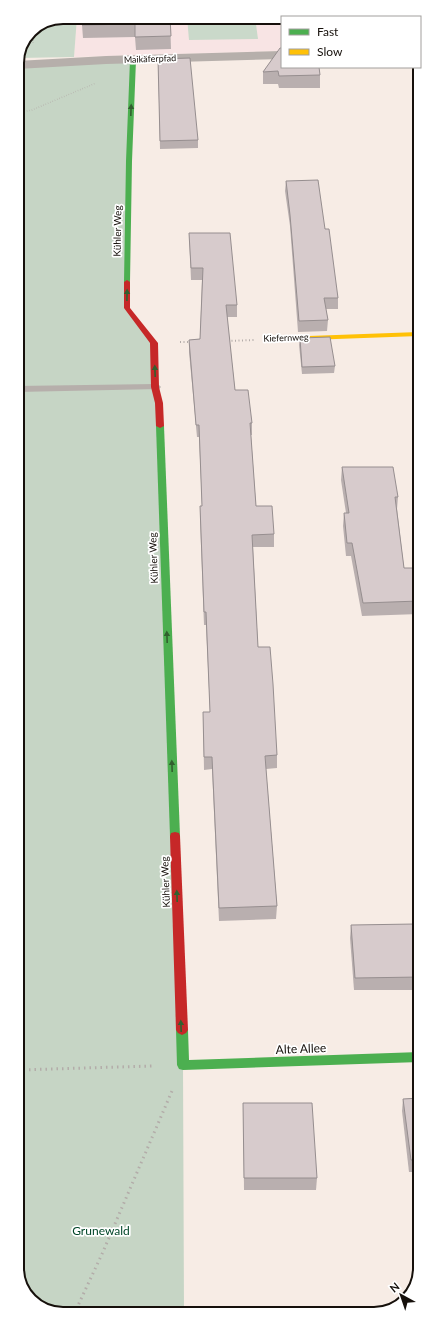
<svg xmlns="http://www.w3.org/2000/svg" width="437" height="1331" viewBox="0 0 437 1331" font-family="Lato,sans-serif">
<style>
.education{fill:#f8e4e4}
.green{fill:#cad9ca}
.forest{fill:#c6d5c5}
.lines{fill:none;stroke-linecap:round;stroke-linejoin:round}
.path-far2{stroke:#b3aca9;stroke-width:1.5;stroke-dasharray:0.5 2;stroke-linecap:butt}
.path-far1{stroke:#b3aca9;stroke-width:2;stroke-dasharray:1 2.5;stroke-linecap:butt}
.path{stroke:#b3aca9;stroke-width:3;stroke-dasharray:1.5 4;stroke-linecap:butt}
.lane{fill:#b6afab;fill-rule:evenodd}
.street{fill:#b6afab;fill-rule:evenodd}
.fast{fill:#4caf50;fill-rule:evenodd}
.slow{fill:#ffc107;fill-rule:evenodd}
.jam{fill:#c62828;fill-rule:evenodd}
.wall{fill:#b9afaf}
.building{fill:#d7cbcc;stroke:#968e8f}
.oneway{fill:#31602e}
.labels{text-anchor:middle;stroke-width:3.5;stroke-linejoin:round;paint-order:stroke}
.far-street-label{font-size:9px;fill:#16100b;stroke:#fff}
.street-label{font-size:10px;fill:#16100b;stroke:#fff}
.near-street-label{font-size:12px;fill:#16100b;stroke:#fff}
.near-park-label{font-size:12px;fill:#004628;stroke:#fff}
.rim{fill:none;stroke:#16100b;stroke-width:2}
</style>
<rect width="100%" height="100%" fill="#f7ece5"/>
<path class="education" d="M77 17H282V51L74 57Z"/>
<g class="green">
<path d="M63 17H77L74 57 18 58 31 30Z"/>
<path d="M187 17H255L258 39 189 40Z"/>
</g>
<path class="forest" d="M131 59 127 308 154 343 183 1065 184 1313 60 1314 33 1303 19 1280 17 64Z"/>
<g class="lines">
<g class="path-far2">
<path d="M33 43 34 29"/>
<path d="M17 113 32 110 96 83"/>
</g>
<g class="path-far1">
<path d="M228 341 255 340"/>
<path d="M180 342H193"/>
</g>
<g class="path">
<path d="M18 1070 152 1066"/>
<path d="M74 1314 102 1254 172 1091"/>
</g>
<path class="lane" d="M155 384 159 385 161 387 159 389 17 392V386Z"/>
<path class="street" d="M282 51V59L106 64 17 69V61L106 56Z"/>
<g class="fast">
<path d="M133 58 136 60 132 161 130 282 127 284 124 282 126 161 130 60Z"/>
<path d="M157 424H160L164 426 180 836 179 839 175 840 171 839 170 836 156 426Z"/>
<path d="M182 1025 186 1027 188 1030 189 1060 420 1052V1062L183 1070 179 1069 177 1065 176 1030 178 1027Z"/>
</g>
<path class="slow" d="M419 332V336L281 341 277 339 281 337Z"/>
<g class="jam">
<path d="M127 280 130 282V308L158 343 159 387 163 403 164 426 160 428 156 426 155 403 151 387 150 343 124 308V282Z"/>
<path d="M175 832 179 833 180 836 188 1030 186 1033 182 1035 178 1033 176 1030 170 836 171 833Z"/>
</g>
</g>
<g class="wall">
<path d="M170 17 171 49 136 50 135 37 83 38 82 25Z"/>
<path d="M282 48 320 75V88H279L278 84H263V72Z"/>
<path d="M158 59 198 140V148L160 149Z"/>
<path d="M286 181 325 229 338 298V309H326L328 320 327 331 298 332 290 226 285 191Z"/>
<path d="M189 233 237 305V317H227L235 390 252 423V435H251L256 506 274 534V547H253L258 647 277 755V768L266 769 277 906 276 919 219 921 212 769 204 770 203 712H210L206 625H204L200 519V506H202L199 437H197L189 352V340L200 339 202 280H191Z"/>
<path d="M300 338 335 366 334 373 302 374 299 345Z"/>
<path d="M342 467 398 497 397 509 404 568H419V614L362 616 351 556H346L343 526 344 513H346L341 480Z"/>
<path d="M351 925 420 957V990H354L350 938Z"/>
<path d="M420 1098V1172H409L402 1111 403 1099Z"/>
<path d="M243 1103 317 1178 316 1190H244Z"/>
</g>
<g class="building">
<path d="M83 17H170L171 36 135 37V24L82 25Z"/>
<path d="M280 48H282V67H319L320 75 279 76 278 71 263 72Z"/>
<path d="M190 58 198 140 160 141 158 59Z"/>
<path d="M318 180 325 229H329L338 298H324L328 320 299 321 290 215 286 181Z"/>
<path d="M189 233H230L237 305H226L235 390H248L252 423H250L256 506H272L274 534 252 535 258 647H270L273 684 277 755 265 756 277 906 219 908 212 757H204L203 712H210L206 612H204L200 506H202L199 425H196L189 340 200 339 203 268H191Z"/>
<path d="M330 337 335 366 302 367 300 338Z"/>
<path d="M342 467H393L398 497H395L404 568H419V601L363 603 352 543H347L344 513H349Z"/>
<path d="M415 924 420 957V977L355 978 351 925Z"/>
<path d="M420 1098V1160H411L403 1099Z"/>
<path d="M243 1103H312L317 1178H244Z"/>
</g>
<defs><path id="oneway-solid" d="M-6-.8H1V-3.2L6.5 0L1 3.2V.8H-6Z"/></defs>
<g class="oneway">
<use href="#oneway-solid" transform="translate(131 110) rotate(-88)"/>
<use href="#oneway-solid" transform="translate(127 295) rotate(-89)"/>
<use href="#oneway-solid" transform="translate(155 371) rotate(-92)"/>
<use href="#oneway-solid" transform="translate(167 637) rotate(-92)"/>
<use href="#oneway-solid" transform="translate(172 766) rotate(-92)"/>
<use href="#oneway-solid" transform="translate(177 896) rotate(-92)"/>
<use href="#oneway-solid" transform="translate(181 1026) rotate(-92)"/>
</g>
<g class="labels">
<g class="far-street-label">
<text transform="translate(150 59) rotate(-2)" y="3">Maikäferpfad</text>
<text transform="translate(286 338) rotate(-2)" y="3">Kiefernweg</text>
</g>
<g class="street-label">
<text transform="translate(117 231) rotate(-89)" y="4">Kühler Weg</text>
<text transform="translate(153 558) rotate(-92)" y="4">Kühler Weg</text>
<text transform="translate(165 882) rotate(-92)" y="4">Kühler Weg</text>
</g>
<g class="near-street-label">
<text transform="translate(301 1049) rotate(-2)" y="4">Alte Allee</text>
</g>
<g class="near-park-label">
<text x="101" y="1235">Grunewald</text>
</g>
</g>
<path d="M0 0H437V1331H0ZM63 24H374A39 39 0 0 1 413 63V1268A39 39 0 0 1 374 1307H63A39 39 0 0 1 24 1268V63A39 39 0 0 1 63 24Z" fill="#fff" fill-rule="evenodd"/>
<path class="rim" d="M63 24H374A39 39 0 0 1 413 63V1268A39 39 0 0 1 374 1307H63A39 39 0 0 1 24 1268V63A39 39 0 0 1 63 24Z"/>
<rect x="281" y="16" width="140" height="52" fill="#ffffff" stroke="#a29f9d"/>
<rect x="289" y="29" width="20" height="6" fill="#4caf50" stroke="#a29f9d"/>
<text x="317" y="36" font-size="12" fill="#16100b">Fast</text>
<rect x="289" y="49" width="20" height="6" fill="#ffc107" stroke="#a29f9d"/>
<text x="317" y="56" font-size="12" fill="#16100b">Slow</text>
<g transform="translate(401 1295) rotate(320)" stroke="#ffffff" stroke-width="3" paint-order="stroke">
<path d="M0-3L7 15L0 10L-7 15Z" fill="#16100b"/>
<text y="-6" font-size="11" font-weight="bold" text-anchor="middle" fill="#16100b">N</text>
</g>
</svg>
